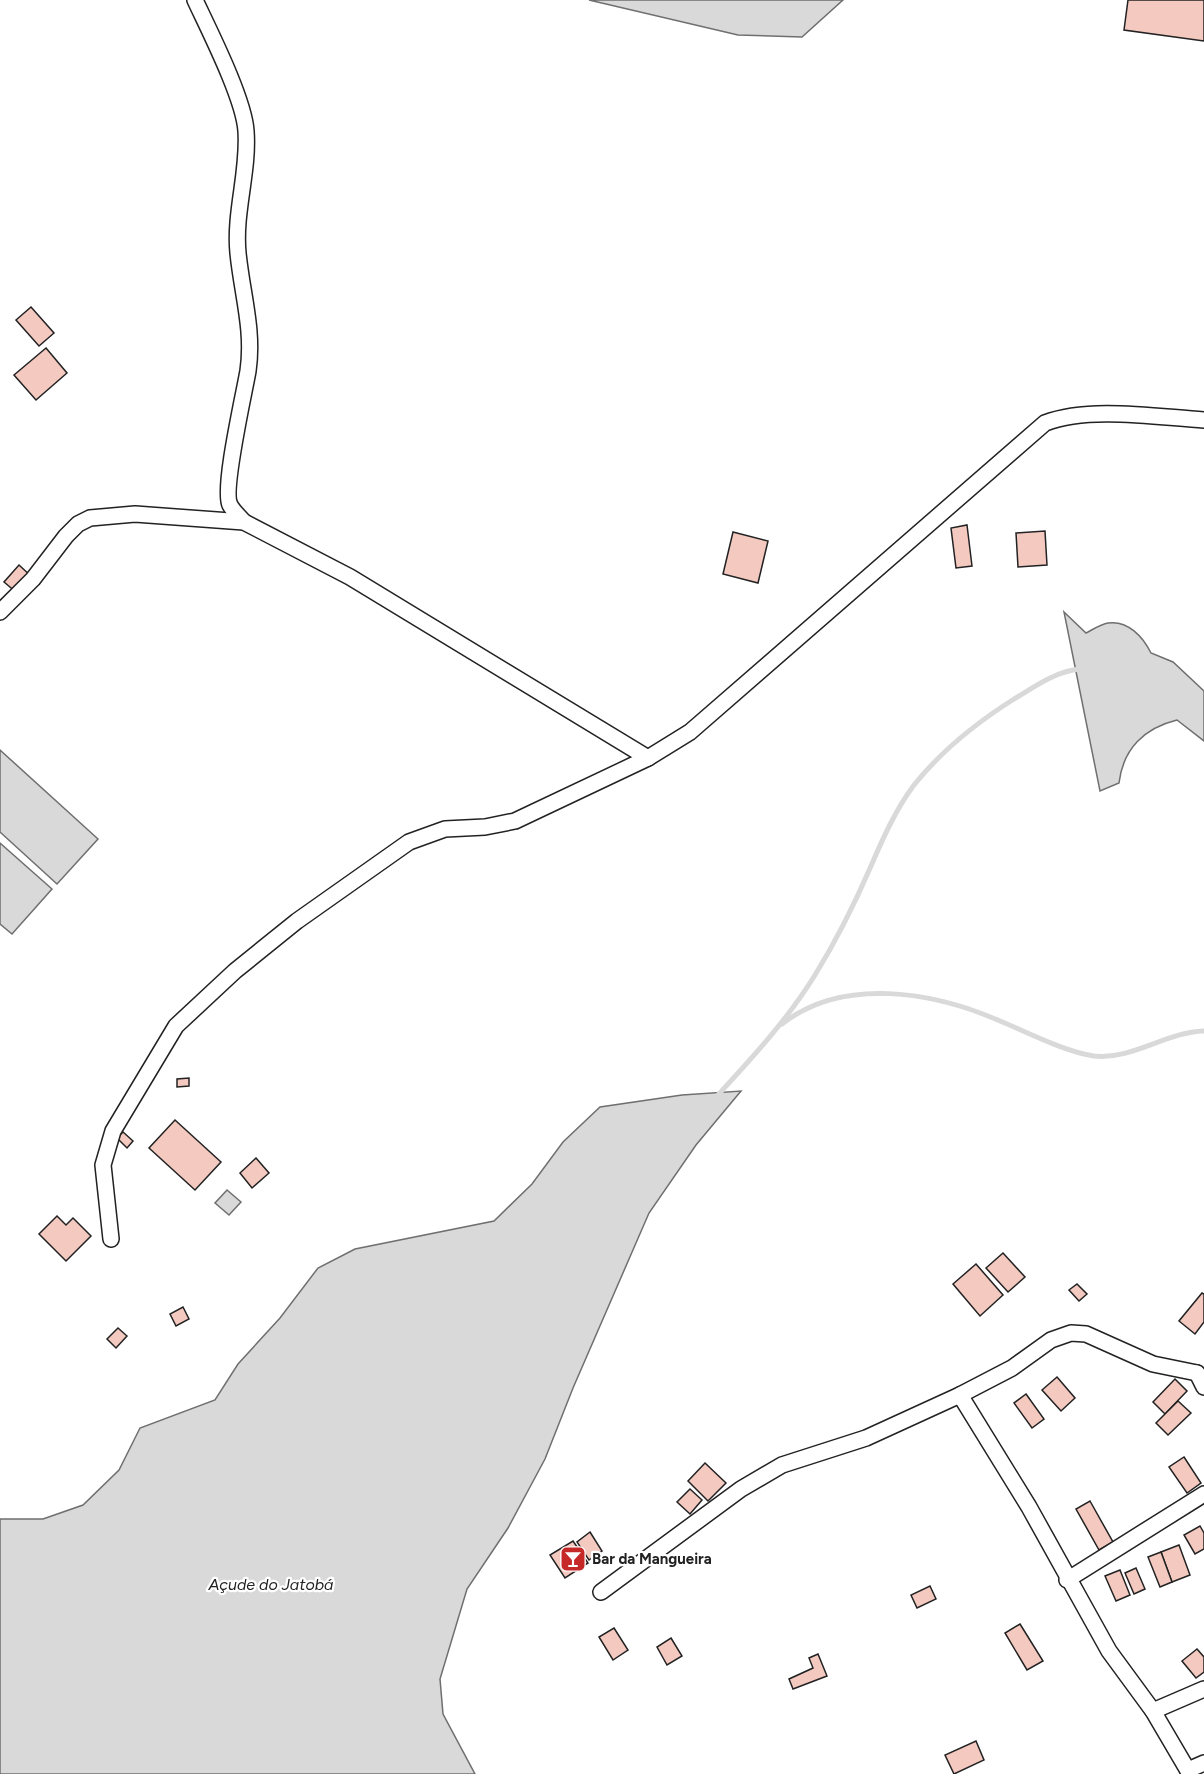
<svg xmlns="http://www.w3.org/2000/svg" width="1204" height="1774" viewBox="0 0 1204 1774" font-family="Figtree,sans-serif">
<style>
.water{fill:#d9d9d9;stroke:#6f6f6f;stroke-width:1.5}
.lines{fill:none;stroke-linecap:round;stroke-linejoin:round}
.stream{stroke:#d9d9d9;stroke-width:5}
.building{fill:#f3c9c0;stroke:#222;stroke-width:1.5}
.street-casing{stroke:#222;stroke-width:18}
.street{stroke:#fff;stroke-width:15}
.labels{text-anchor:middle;stroke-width:4.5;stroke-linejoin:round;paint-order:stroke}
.poi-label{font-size:15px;font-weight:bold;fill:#222;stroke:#fff;text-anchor:start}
.water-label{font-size:16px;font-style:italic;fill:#222;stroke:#fff}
</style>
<rect width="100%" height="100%" fill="#fff"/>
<g class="water">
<path d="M589 0H843L802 37 738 35Z"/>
<path d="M1064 612 1086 633C1092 630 1101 624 1108 623 1128 620 1143 637 1151 653L1173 662 1204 691V741L1177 720C1144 728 1123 749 1119 783L1100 791Z"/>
<path d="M0 750 98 839 57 884 0 832Z"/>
<path d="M0 843 52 889 12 934 0 924Z"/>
<path d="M741 1091 696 1145 649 1213 573 1388 545 1459 508 1528 467 1589 440 1679 443 1714 475 1774H0V1519H43L83 1505 119 1470 140 1428 215 1400 238 1364 280 1318 318 1268 355 1249 494 1221 532 1184 563 1142 600 1107 682 1095Z"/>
<path d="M227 1190 241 1202 229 1215 215 1203Z"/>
</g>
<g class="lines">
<g class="stream">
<path d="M782 1024C843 976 934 992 1000 1021 1027 1032 1065 1052 1094 1056 1133 1060 1166 1032 1204 1031"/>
<path d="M717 1096C752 1058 788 1019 815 975 836 941 855 903 871 866 883 838 896 809 914 785 942 750 976 723 1014 699 1034 687 1056 671 1080 669"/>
</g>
</g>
<g class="building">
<path d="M1128 0H1204V41L1124 30Z"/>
<path d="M31 307 54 333 39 346 16 320Z"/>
<path d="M46 348 67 373 36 400 14 375Z"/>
<path d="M967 525 972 566 956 568 951 528Z"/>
<path d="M1045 531 1047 565 1018 567 1016 533Z"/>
<path d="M733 532 768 541 758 583 723 574Z"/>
<path d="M19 565 32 577 17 593 4 582Z"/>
<path d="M189 1078V1086L177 1087V1079Z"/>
<path d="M175 1120 221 1162 195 1190 149 1148Z"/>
<path d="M123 1132 133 1141 127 1148 117 1138Z"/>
<path d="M256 1158 269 1173 252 1188 240 1173Z"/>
<path d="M57 1216 66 1225 73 1218 91 1236 66 1261 39 1234Z"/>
<path d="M1003 1253 1025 1277 1008 1292 986 1268Z"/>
<path d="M976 1264 1003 1295 980 1316 953 1284Z"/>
<path d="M1077 1284 1087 1294 1079 1301 1069 1290Z"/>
<path d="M1202 1293 1204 1294V1322L1195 1334 1179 1321Z"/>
<path d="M183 1307 189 1319 176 1326 170 1314Z"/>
<path d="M118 1328 127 1336 116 1348 107 1339Z"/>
<path d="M1057 1377 1075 1398 1061 1411 1042 1390Z"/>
<path d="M1175 1379 1187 1391 1165 1414 1153 1402Z"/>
<path d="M1026 1394 1044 1419 1032 1428 1014 1403Z"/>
<path d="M1178 1401 1191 1413 1168 1435 1156 1423Z"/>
<path d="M1184 1457 1201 1483 1187 1493 1169 1467Z"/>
<path d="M705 1463 726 1483 708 1501 688 1481Z"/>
<path d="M690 1489 702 1500 690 1514 677 1502Z"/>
<path d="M1090 1501 1113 1542 1099 1550 1076 1509Z"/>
<path d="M1200 1526 1204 1533V1549L1195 1554 1184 1535Z"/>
<path d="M590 1532 602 1551 589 1560 577 1542Z"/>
<path d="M573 1541 588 1563 565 1578 550 1555Z"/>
<path d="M1179 1545 1190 1575 1172 1582 1161 1552Z"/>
<path d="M1161 1552 1172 1582 1160 1587 1148 1557Z"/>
<path d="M1136 1568 1145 1589 1134 1594 1125 1573Z"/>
<path d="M1120 1570 1130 1595 1116 1601 1105 1576Z"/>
<path d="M930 1586 936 1599 917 1608 911 1595Z"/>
<path d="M1020 1624 1043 1661 1027 1670 1005 1633Z"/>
<path d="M614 1628 628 1650 613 1660 599 1637Z"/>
<path d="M671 1638 682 1656 667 1665 657 1647Z"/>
<path d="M1197 1649 1204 1657V1672L1196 1678 1182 1661Z"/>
<path d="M818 1654 827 1676 793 1689 789 1679 813 1668 809 1658Z"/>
<path d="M976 1741 984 1760 954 1774 945 1755Z"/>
</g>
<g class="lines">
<g class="street-casing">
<g id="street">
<path d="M195 0C210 32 244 99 246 131 249 172 234 212 238 253 242 294 254 330 248 371 244 394 222 490 230 505 233 511 240 517 244 522"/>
<path d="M0 612 33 579 66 536 78 524 90 518 135 514 244 522 350 577 648 758"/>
<path d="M111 1239 103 1165 113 1131 176 1026 235 971 297 921 409 842 445 829 485 827 515 821 648 758 690 732 1045 423C1089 406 1156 417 1204 420"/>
<path d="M1197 1373 1204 1387"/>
<path d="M960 1395 1029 1507 1109 1651 1153 1711 1190 1774"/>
<path d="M1067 1580 1204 1494"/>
<path d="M601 1592 741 1489 782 1465 866 1438 960 1395 1012 1368 1051 1340 1071 1333 1086 1334 1153 1364 1197 1373"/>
<path d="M1153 1711 1204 1689"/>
<path d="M1188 1770 1204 1763"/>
</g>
</g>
<use href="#street" class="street"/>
</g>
<defs>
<g id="bar-square" transform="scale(1.35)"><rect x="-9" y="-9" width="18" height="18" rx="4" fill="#c62828" stroke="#fff"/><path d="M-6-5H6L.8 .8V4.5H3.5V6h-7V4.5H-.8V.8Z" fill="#fff"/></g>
</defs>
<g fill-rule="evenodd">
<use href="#bar-square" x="573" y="1559"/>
</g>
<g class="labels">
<g class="poi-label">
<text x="592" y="1564">Bar da Mangueira</text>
</g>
<g class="water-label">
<text x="271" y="1590">Açude do Jatobá</text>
</g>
</g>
</svg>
